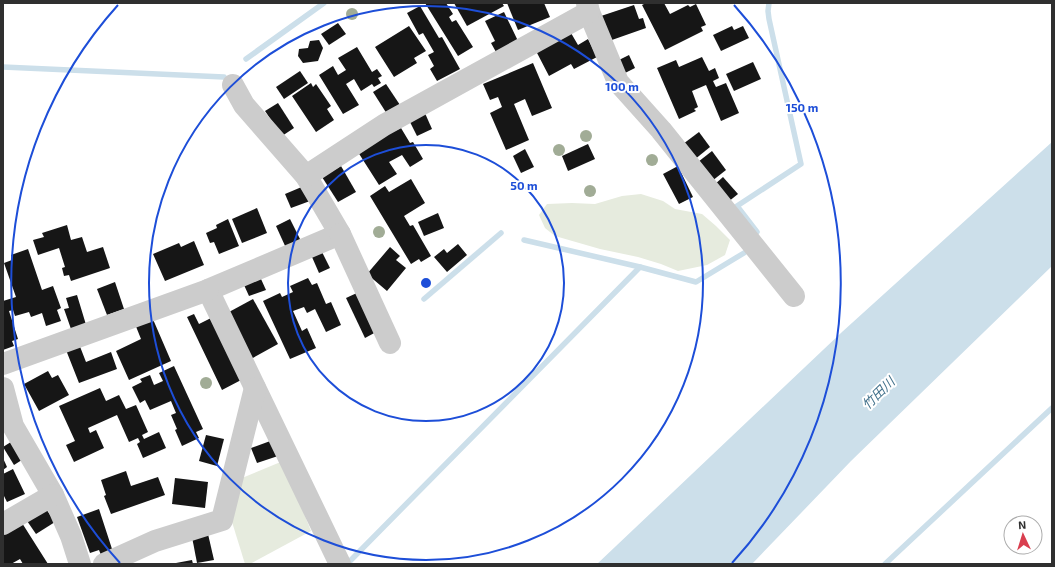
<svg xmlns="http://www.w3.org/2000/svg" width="1055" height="567" viewBox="0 0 1055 567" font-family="'Exo 2','Noto Sans JP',sans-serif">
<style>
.green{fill:#e6ebde}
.water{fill:#ccdfea}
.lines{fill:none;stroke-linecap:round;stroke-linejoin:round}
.stream{stroke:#ccdfea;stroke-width:5.5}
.building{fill:#161616}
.minor{stroke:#ccc;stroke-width:22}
.tree{fill:#a1ac96}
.ring{fill:none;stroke:#1d4ed8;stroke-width:2}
.labels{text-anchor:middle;stroke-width:4;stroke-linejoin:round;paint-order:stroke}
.water-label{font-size:13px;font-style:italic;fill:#43728c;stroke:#fff}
.centre{fill:#1d4ed8;stroke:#fff;stroke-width:2}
.ring-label{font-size:12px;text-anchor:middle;font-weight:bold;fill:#1d4ed8;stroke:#fff;stroke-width:4;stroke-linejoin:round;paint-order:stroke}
</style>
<rect width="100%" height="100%" fill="#fff"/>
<g class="green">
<path d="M641 194 663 201 675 209 702 214 716 226 730 240 725 255 707 265 678 271 661 264 638 257 600 249 555 236 545 228 539 215 547 204 572 203 595 204 622 196Z"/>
<path d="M283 461 311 531 250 564H245L232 522 242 478Z"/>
</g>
<path class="water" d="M1052 142V266L851 461 752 564H597L842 332Z"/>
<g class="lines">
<g class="stream">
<path d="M246 59 324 3"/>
<path d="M3 67 224 77"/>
<path d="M757 232 737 206 801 164 769 19 768 11 769 3"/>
<path d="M524 240 640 267"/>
<path d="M424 299 501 233"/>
<path d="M350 561 640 267 696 282 744 253"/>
<path d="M885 564 1052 408"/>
</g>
</g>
<g class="building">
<path d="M425 3H446L453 14 449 17 452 22 456 20 473 47 458 56Z"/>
<path d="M454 3H502L504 6 467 26Z"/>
<path d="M507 3H544L550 17 518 30Z"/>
<path d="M646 3H664L670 14 688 5 690 7 696 4 706 25 701 27 703 31 665 50 642 5Z"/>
<path d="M634 5 639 19 643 18 646 28 609 41 601 16Z"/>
<path d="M420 6 439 38 442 37 460 69 437 81 430 69 434 66 428 55 434 52 423 33 419 35 407 13Z"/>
<path d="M504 12 518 41 496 52 491 43 495 41 485 21Z"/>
<path d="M338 23 346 34 329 45 321 34Z"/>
<path d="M409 26 426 51 414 58 417 63 394 77 375 47Z"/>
<path d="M732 26 734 30 743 26 749 38 721 51 713 35Z"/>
<path d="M571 33 578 45 588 39 597 57 574 69 571 64 549 76 536 51Z"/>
<path d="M319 40 323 48 318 61 303 63 298 56 299 49 308 48 310 41Z"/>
<path d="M357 47 372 72 377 69 382 76 378 78 381 83 374 87 372 84 361 91 354 79 346 84 359 105 343 114 319 75 333 66 338 75 346 70 338 58Z"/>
<path d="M629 55 635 68 625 73 619 60Z"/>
<path d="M702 57 709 71 715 68 719 78 713 81 716 87 726 83 739 113 721 121 706 85 692 91 698 107 694 109 696 111 679 119 657 68 676 60 679 67Z"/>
<path d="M753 62 761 79 734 91 726 74Z"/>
<path d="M533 63 552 108 532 116 525 99 514 104 529 140 506 150 490 113 502 107 498 97 490 100 483 84Z"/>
<path d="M300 71 308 83 284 99 276 87Z"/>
<path d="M311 83 313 87 316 84 331 106 327 109 334 120 316 132 292 96Z"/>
<path d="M386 84 400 105 387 114 373 92Z"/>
<path d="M278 103 294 128 282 136 265 111Z"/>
<path d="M424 111 432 129 417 136 408 118Z"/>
<path d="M401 128 410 143 413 142 423 159 410 167 402 155 389 162 397 174 379 185 356 149Z"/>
<path d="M699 132 710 147 694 160 683 144Z"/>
<path d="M588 144 595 159 568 171 562 156Z"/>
<path d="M525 149 534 167 521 173 513 156Z"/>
<path d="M712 151 726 170 712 181 698 162Z"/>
<path d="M341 166 356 192 338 202 322 177Z"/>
<path d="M678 166 693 197 679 204 663 174Z"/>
<path d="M723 177 738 194 728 202 714 185Z"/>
<path d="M411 179 425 203 404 216 410 226 413 225 431 256 421 262 419 259 411 264 370 196 385 186 389 192Z"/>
<path d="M304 186 310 201 291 208 285 194Z"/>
<path d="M257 208 267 233 242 243 232 219Z"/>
<path d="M438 213 444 228 424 236 418 222Z"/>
<path d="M228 219 239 246 219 254 214 242 210 243 206 233 217 228 216 225Z"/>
<path d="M290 219 301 241 286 248 276 226Z"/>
<path d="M67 225 71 240 82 237 87 252 103 247 110 268 71 281 69 275 64 276 62 268 65 267 59 248 38 255 33 240 44 237 42 233Z"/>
<path d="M194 241 204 265 165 281 153 254 179 243 181 247Z"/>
<path d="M458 244 467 255 447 272 434 257 444 249 447 253Z"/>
<path d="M390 247 400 256 396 260 406 268 387 291 367 274Z"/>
<path d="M28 249 42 290 53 286 61 308 57 310 61 321 46 326 42 313 31 317 29 312 15 316 13 310 9 311 18 339 12 341 14 346 3 350V301L16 297 4 263 12 260 11 255Z"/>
<path d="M322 252 330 268 319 273 312 257Z"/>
<path d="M308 278 312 285 317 283 326 304 331 302 341 325 326 332 315 309 307 313 304 307 293 311 302 331 307 328 316 348 290 359 263 301 280 293 282 297 293 292 290 286Z"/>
<path d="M261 279 266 290 249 296 244 285Z"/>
<path d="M115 282 124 309 107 315 97 289Z"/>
<path d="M359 292 378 331 365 338 346 298Z"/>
<path d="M77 295 87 328 71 329 64 309 69 308 66 298Z"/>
<path d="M253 299 278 344 251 359 229 312Z"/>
<path d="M194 314 199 324 213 317 243 379 222 390 187 317Z"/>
<path d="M152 317 171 361 129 380 116 351 141 339 135 324Z"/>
<path d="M79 344 86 362 111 352 117 369 79 383 66 350Z"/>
<path d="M174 366 203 429 196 432 199 438 182 446 175 430 177 429 171 415 176 413 171 401 150 410 145 400 140 403 132 387 142 382 140 379 150 375 154 385 163 381 159 373Z"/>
<path d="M48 371 52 378 58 375 69 395 39 411 24 384Z"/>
<path d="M100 388 106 401 119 395 126 409 136 405 148 432 142 435 144 439 159 432 166 448 143 458 137 444 140 442 138 438 129 442 117 415 88 428 90 433 96 430 104 448 74 462 66 445 75 441 59 406Z"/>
<path d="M206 435 224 439 217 466 199 461Z"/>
<path d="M14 440 25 458 14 465 3 447Z"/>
<path d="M273 440 278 456 257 463 251 448Z"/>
<path d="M3 458 7 467 3 470Z"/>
<path d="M13 469 25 494 7 502 4 496H3V474Z"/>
<path d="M126 471 131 486 158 477 165 495 111 514 104 496 106 495 101 480Z"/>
<path d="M175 478 208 482 205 508 172 504Z"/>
<path d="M44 506 55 522 36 534 25 518Z"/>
<path d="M99 509 113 552 101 555 99 550 90 553 77 517Z"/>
<path d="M22 523 48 564H23L20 559 11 564H3V535Z"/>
<path d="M208 534 214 560 197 563 192 537Z"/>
<path d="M192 560 193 564H176V563Z"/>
</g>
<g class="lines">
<g class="minor">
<path d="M587 3 589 12 618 82 661 130 794 296"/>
<path d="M233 85 244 105 306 176 340 234 208 290 340 564"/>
<path d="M306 176 384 125 589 12"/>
<path d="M340 234 390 343"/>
<path d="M3 364 208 290"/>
<path d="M3 388 13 426 53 495 71 536 80 564"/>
<path d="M3 524 53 495"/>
<path d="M104 564 155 541 222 520 255 388"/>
</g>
</g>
<g class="tree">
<circle cx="352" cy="14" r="6"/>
<circle cx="586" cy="136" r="6"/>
<circle cx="559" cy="150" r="6"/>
<circle cx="652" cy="160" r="6"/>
<circle cx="590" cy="191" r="6"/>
<circle cx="379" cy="232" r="6"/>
<circle cx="206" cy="383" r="6"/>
</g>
<g class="ring">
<circle cx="426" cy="283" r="138"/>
<circle cx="426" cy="283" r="277"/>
<path d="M120 563A415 415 0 0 1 118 5M734 5A415 415 0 0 1 732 563"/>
</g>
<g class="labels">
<g class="water-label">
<text transform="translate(878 393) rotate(-44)" y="5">竹田川</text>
</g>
</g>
<circle cx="426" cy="283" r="6" class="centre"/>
<g class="ring-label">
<text x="622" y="91">100 m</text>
<text x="802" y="112">150 m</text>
<text x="524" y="190">50 m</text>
</g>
<rect width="1055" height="567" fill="none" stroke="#2f2f2f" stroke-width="8"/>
<g transform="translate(1023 535) rotate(356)"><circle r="19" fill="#ffffff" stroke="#acacac"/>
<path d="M0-3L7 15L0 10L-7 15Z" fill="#d93f4f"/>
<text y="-6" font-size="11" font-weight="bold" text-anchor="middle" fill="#2f2f2f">N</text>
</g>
</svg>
